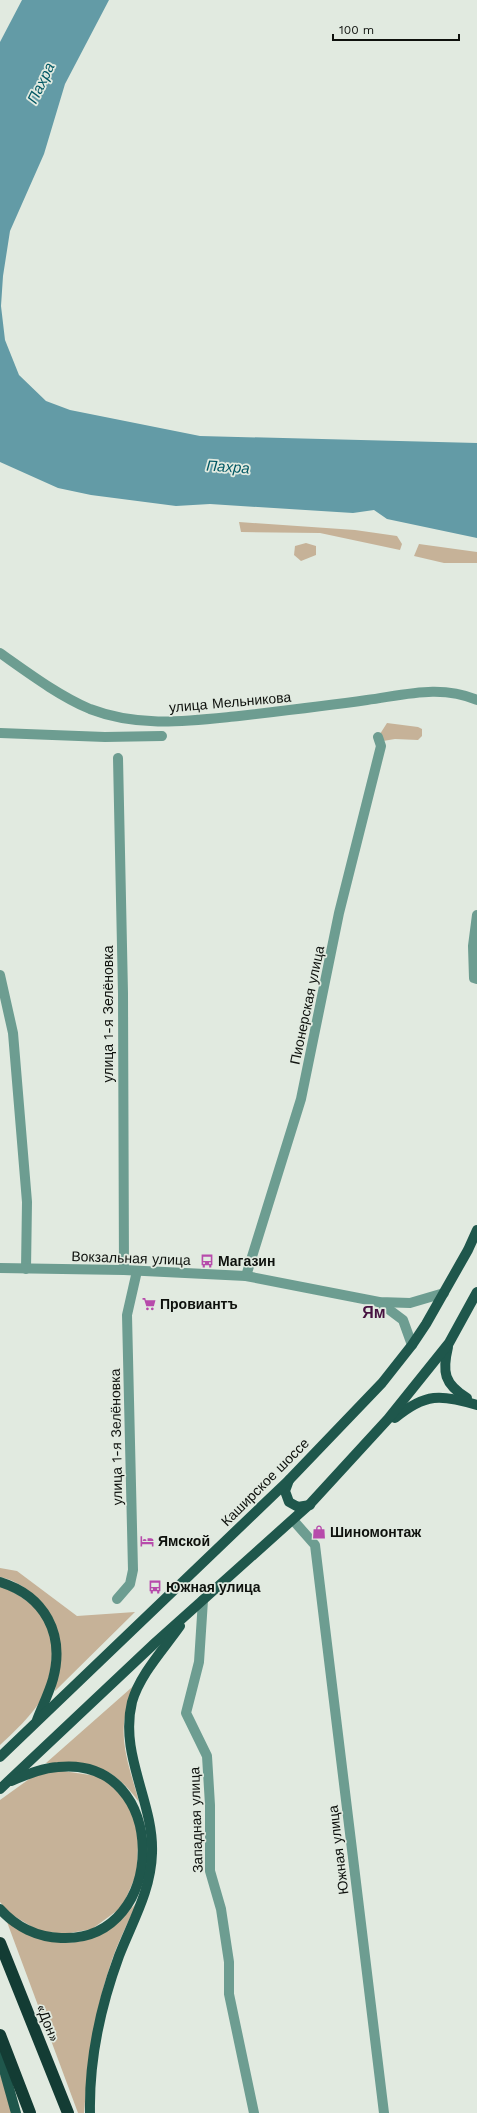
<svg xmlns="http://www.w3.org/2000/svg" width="477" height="2113" viewBox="0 0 477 2113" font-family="'Work Sans',sans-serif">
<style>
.green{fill:#c6b298}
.water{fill:#639ba6}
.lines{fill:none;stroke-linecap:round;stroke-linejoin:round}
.minor{stroke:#6d9d91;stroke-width:10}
.major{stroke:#1f574c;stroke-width:10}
.highway{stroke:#133c34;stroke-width:12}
.labels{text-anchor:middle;stroke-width:3.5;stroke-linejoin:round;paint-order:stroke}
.street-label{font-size:14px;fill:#0e110d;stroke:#e1eae0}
.poi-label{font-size:14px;font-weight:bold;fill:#0e110d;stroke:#e1eae0;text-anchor:start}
.water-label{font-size:15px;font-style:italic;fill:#005763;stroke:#e1eae0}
.quarter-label{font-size:16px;font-weight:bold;fill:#461240;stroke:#e1eae0}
</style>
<rect width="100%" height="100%" fill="#e1eae0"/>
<g class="green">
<path d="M239 522 355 530 397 536 402 544 400 550 320 533 241 532Z"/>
<path d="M306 543 316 546V555L301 561 294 555 295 546Z"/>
<path d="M419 544 477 552V563H444L414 556Z"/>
<path d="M387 723 418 727 422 729V736L418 740 395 739 383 741 380 734Z"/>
<path d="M0 1568 17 1571 77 1616 135 1612 55 1691C60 1654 62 1616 30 1592 22 1585 11 1579 0 1577Z"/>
<path d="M0 1586C36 1601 57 1624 51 1665 49 1677 47 1689 41 1700 30 1717 15 1731 0 1745Z"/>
<path d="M139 1681C134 1691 129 1702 126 1713 118 1741 132 1775 139 1802 111 1764 92 1763 46 1763Z"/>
<path d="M56 1770 97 1776 118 1789 132 1810 138 1837 137 1873 122 1907 92 1929 65 1934 39 1931 9 1913 0 1902V1800L32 1777Z"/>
<path d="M138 1901C128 1922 117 1944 110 1966 94 2013 88 2064 84 2113H78L7 1922C62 1954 96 1950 138 1901Z"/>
<path d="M0 2073 12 2113H0Z"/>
</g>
<path class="water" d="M22 0H109L65 84 44 154 10 231 3 276 1 306 5 340 19 375 46 401 70 410 200 436 477 443V538L387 519 374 510 353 513 210 504 176 506 91 495 58 488 0 462V42Z"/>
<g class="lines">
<g class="minor">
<path d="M0 653C27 672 59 696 90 709 139 728 188 721 239 716 282 711 325 706 367 700 404 695 441 684 477 700"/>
<path d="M0 733 105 737 162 736"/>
<path d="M118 758 123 993 124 1270"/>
<path d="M477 915 473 946 474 978 477 979"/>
<path d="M0 975 13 1033 27 1202 26 1269"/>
<path d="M0 1268 124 1270 246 1276 379 1302 410 1303 444 1293"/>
<path d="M246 1276 301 1099 339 913 381 746 378 737"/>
<path d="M379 1302 403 1320 412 1345"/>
<path d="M293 1520 315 1545 384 2113"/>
<path d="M117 1599 130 1584 133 1570 127 1315 137 1271"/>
<path d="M203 1600 199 1662 186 1713 207 1756 210 1805V1871L221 1909 229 1962V1994L254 2113"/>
</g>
<g class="major">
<path d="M448 1347C442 1372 444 1384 467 1398"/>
<path d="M395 1418C425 1393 441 1394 477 1405"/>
<path d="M289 1480 285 1491 289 1502 298 1507 310 1505"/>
<path d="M0 1582C45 1596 65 1634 53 1679 49 1693 42 1707 37 1720"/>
<path d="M0 1757 289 1480 382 1383 412 1345 426 1324 468 1250 477 1230"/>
<path d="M0 1789 156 1642 310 1504 388 1419 449 1343 477 1292"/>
<path d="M0 1909C16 1927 38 1937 61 1938 170 1943 171 1755 58 1767 41 1768 26 1775 11 1781"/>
<path d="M1 2044 4 2070 16 2113"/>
<path d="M90 2113C89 2061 101 2005 119 1956 132 1922 151 1891 152 1853 154 1802 119 1755 132 1702 140 1674 164 1649 180 1626"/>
</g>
<g class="highway">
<path d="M0 1943 68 2113"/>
<path d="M0 2035 30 2113"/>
</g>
</g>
<defs>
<g id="bus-bare" transform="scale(1.08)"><path d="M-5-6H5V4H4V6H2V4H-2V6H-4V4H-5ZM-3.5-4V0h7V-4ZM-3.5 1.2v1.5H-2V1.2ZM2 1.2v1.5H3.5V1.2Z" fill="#b74bab" stroke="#e1eae0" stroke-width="2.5" paint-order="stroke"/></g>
<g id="supermarket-bare" transform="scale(1.08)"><path d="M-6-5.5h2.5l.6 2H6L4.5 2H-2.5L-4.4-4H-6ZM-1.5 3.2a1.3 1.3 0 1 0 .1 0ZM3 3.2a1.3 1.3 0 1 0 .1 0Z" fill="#b74bab" stroke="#e1eae0" stroke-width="2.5" paint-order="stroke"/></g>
<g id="shop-bare" transform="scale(1.08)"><path d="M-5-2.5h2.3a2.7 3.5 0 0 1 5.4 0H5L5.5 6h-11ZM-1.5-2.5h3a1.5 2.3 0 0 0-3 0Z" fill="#b74bab" stroke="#e1eae0" stroke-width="2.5" paint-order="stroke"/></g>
<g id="hotel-bare" transform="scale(1.08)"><path d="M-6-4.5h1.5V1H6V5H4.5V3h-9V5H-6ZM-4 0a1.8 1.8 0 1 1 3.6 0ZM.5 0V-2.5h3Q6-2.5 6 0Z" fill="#b74bab" stroke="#e1eae0" stroke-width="2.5" paint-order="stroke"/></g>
</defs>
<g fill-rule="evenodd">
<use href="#bus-bare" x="207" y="1261"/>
<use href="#supermarket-bare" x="149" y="1304"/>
<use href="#shop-bare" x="319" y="1532"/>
<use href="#hotel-bare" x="147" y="1541"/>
<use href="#bus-bare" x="155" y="1587"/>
</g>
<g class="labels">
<g class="street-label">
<text transform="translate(230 702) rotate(-5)" y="5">улица Мельникова</text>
<text transform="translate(307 1005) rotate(-78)" y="5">Пионерская улица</text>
<text transform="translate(108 1014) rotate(-90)" y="5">улица 1-я Зелёновка</text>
<text transform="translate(131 1258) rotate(2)" y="5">Вокзальная улица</text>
<text transform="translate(116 1437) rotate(-91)" y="5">улица 1-я Зелёновка</text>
<text transform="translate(265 1482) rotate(-45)" y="5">Каширское шоссе</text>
<text transform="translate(196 1820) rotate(-92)" y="5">Западная улица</text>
<text transform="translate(338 1850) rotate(-97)" y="5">Южная улица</text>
<text transform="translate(48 2023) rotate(68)" y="5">«Дон»</text>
</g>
<g class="poi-label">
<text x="218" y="1266">Магазин</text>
<text x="160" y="1309">Провиантъ</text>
<text x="330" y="1537">Шиномонтаж</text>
<text x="158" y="1546">Ямской</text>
<text x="166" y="1592">Южная улица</text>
</g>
<g class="water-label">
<text transform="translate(41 83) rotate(-64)" y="5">Пахра</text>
<text transform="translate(228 467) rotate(4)" y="5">Пахра</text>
</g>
<g class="quarter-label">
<text x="374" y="1318">Ям</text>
</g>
</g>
<path d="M333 34v6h126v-6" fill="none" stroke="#0e110d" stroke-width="2"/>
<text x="339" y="34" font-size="12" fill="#0e110d" stroke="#e1eae0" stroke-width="3" paint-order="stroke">100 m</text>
</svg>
